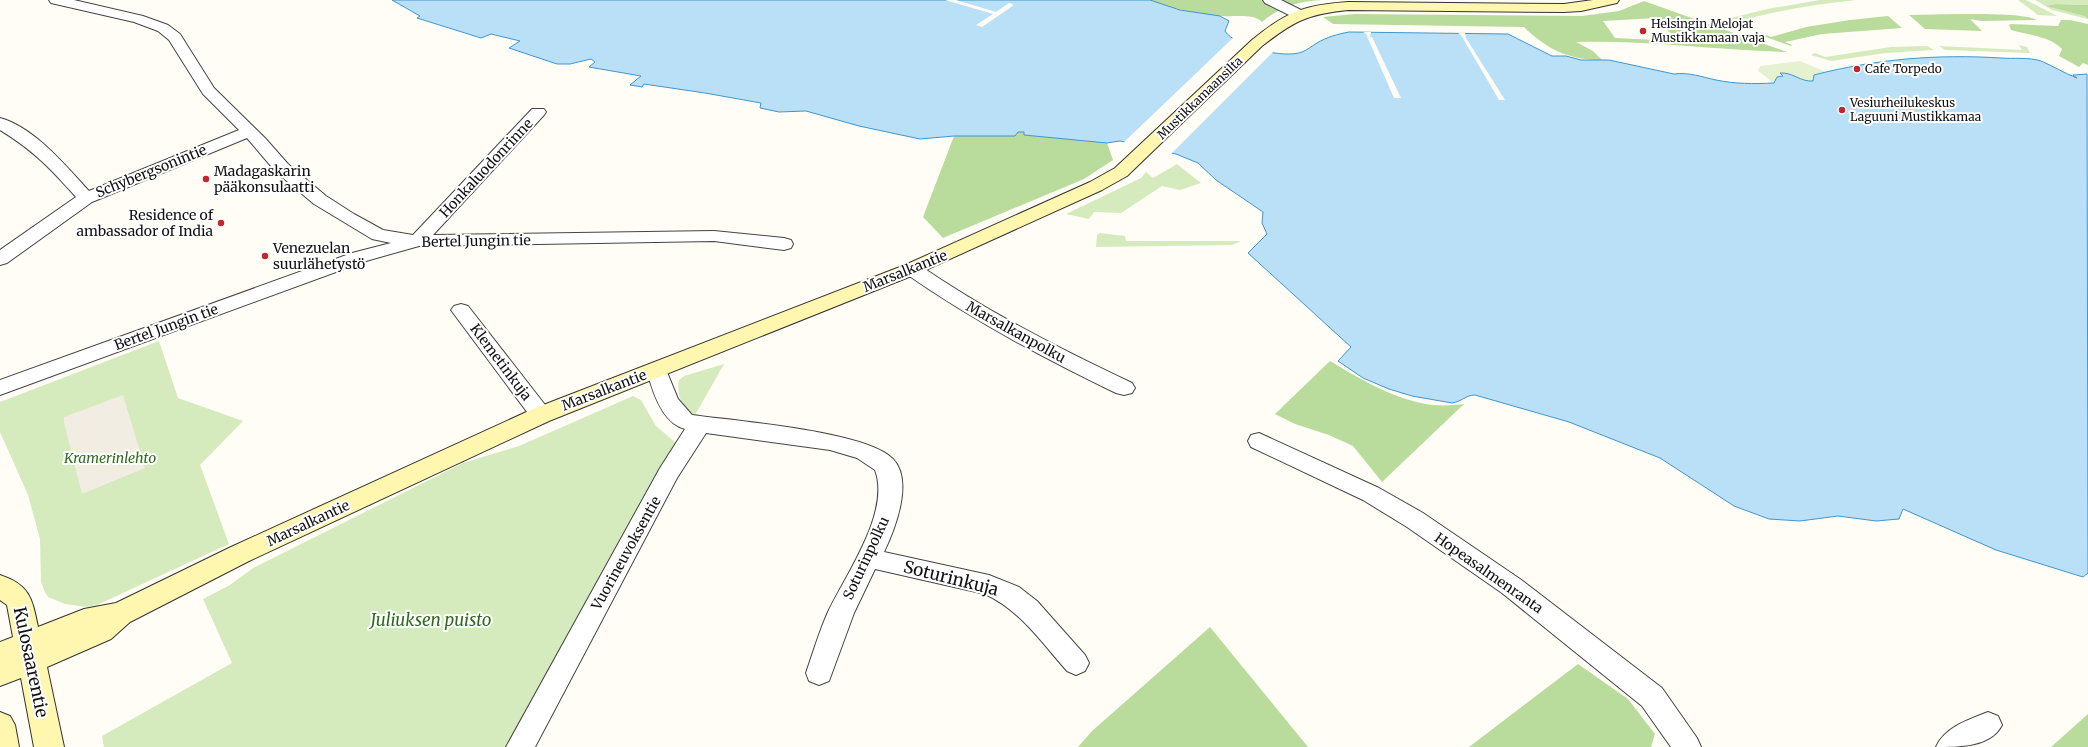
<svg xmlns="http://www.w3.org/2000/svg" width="2088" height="747" viewBox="0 0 2088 747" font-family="Merriweather,serif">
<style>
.green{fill:#d5ebbd}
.forest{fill:#b9dc9c;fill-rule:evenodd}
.pitch{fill:#e6f2cf}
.plaza{fill:#f1ede2}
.water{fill:#b9e0f7;stroke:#3f96cf}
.pier{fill:#fffdf5}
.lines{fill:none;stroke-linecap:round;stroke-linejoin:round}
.street-casing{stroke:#444;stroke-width:2}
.secondary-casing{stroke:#333;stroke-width:2}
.street{fill:#fff;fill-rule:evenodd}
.secondary{fill:#fff6b0;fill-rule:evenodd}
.poi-dot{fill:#c4262e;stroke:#fff;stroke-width:1.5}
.labels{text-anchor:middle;stroke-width:4;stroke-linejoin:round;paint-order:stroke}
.far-poi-label{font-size:12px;fill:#111;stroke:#fff;text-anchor:start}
.far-street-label{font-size:12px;fill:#111;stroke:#fff}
.street-label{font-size:14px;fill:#111;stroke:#fff}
.poi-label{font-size:14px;fill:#111;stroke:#fff;text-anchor:start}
.park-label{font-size:14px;font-style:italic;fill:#2f6b1f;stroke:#fff}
.near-street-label{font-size:17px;fill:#111;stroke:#fff}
.near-park-label{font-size:17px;font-style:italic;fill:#2f6b1f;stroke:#fff}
</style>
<rect width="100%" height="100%" fill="#fffdf5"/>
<g class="green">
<path d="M1820 0H1857C1815 4 1774 11 1733 23L1740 26 1737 27 1712 18 1723 20 1767 9Z"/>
<path d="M2018 0H2026L2057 16 2038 15Z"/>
<path d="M2035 0H2088V5L2055 4 2047 6 2084 16 2087 19 2052 10Z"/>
<path d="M2019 45 2027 47 2030 53 1945 50 1939 46 2022 50Z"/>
<path d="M1927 46 1934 50 1886 53 1831 61 1811 55 1815 53 1825 57 1891 47Z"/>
<path d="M1177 164 1201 183 1180 190 1162 186 1121 213 1094 212 1089 219 1066 214 1141 178 1146 172 1153 178Z"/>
<path d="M1100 233 1125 236 1126 241H1241L1232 245 1096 247 1097 235Z"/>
<path d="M159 341 178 398 243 421 200 465 229 544 97 605 87 607 65 604 48 597 45 592 41 582 40 539 28 495 0 432V402Z"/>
<path d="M724 364 695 415C682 412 676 392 679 380L684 376Z"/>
<path d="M633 396 641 400 656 426 676 443 506 747H104L102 736 232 663 203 599 230 585 253 568 463 463 519 446Z"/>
</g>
<g class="forest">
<path d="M1150 0H1323C1300 1 1279 7 1262 22 1254 13 1234 17 1223 16 1198 16 1173 8 1150 0Z"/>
<path d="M1644 1 1787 52C1716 50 1647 40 1576 42L1593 51 1602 60C1570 60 1547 50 1524 27L1333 24 1323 17 1355 14 1582 16 1619 11ZM1656 18 1678 41 1615 38 1603 21Z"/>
<path d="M2055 4 2088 5V19L2084 16 2046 6Z"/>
<path d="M1957 14C1974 14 2025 13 2037 20L1981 21 1970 19 1982 31 1925 29 1909 15Z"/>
<path d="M1888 16 1902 28 1822 34 1785 42 1792 45 1791 46 1760 35 1761 33 1771 37 1806 27 1850 20Z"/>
<path d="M2061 20H2070L2088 24V65L2083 63 2079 67 2059 56 2062 49C2050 36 2028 35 2011 30L2009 25 2011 24 2058 26Z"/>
<path d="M1018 132H1024V135L1107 143 1113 160 1084 179 943 238 923 217 954 136H1015Z"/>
<path d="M1330 361C1362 380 1395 400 1433 405 1443 406 1454 405 1464 404L1382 482 1353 446 1329 435 1295 424 1275 414Z"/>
<path d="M1210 627 1308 747H1078L1092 731Z"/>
<path d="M1578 664 1628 699 1655 734 1651 747H1469Z"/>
<path d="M2088 714V747H2051Z"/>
</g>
<path class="pitch" d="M1800 61 1826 72 1914 136 1774 83 1758 71 1760 66Z"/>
<path class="plaza" d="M123 395 145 468 82 494 64 422V417Z"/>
<path class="water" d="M392 0H1150L1180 10 1220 16 1229 21 1225 31C1235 47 1284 59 1302 52 1307 50 1312 46 1317 43 1327 37 1338 34 1349 32L1508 34 1552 56H1566L1581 60H1609L1674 74C1689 72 1702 77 1716 80 1736 84 1753 84 1774 83L1777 77 1783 76 1780 73C1793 72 1800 82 1813 81L1814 75C1876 59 1937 54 2001 58 2013 59 2029 57 2041 61 2053 66 2064 73 2077 78L2073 75 2087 74 2088 573 2083 577 1996 550 1903 509 1899 519 1876 521 1838 516 1800 521 1769 519 1734 506 1660 458 1569 422 1475 395C1466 395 1461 402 1452 403L1412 396 1389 389 1363 378 1338 361 1351 347 1248 253 1267 234 1262 223 1263 212 1216 180 1198 163 1176 154 1120 141 1107 143 1024 135V132H1018L1015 136H954L920 139 859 126 806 111 779 112 760 108 761 103 705 93 644 84 642 87 630 85 641 76 589 67 595 62 591 59 570 64H557L509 48 520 41 491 34 481 38 417 18 420 16Z"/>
<g class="pier">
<path d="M945 0H956L996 12 1009 3 1014 5 982 27 976 25 993 14Z"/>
<path d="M1363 32H1371L1370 37H1372L1401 98H1394L1366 34Z"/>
<path d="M1458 33H1465L1466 38 1505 100H1499L1461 35Z"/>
<path d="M1234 37 1238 40 1274 51 1170 155 1122 144Z"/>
</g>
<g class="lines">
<g class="street-casing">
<g id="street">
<path d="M49 0H74L143 16 168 25 180 34 214 88 265 138 288 164 326 196 354 214 383 230 413 235 532 109H544L546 112 544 115 433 235 714 231 784 238 791 240 793 244 791 248 784 250 714 241 419 246 366 261 0 395V380L352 253 391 243 372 239 314 204 276 172 247 138 92 202 7 263 0 265V250L76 197C51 169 33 150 0 130V118C34 127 66 166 89 191L239 130 203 94 169 40 158 31 134 22 51 3Z"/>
<path d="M1263 0H1281L1303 11 1305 14 1303 17H1293L1265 3Z"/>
<path d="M912 263 919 265C986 311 1058 348 1132 383L1135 388 1132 393 1124 395 1116 393C1043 358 972 320 905 273L903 269 905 265Z"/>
<path d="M461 304 468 306 549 410 552 415 549 420 541 423 533 420 451 310 454 306Z"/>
<path d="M657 363 664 365 678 399 692 415C734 421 866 431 893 459 914 481 895 529 884 552L989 575 1019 587 1037 601 1085 655 1089 663 1085 671 1076 675 1067 671C1042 643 1020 610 985 594L875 569 854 613 829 681 819 685 809 681 806 673C813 653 819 632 828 612 846 574 891 512 875 470L857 458 830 450 706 433 677 478 535 747H506L660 468 685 429C662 423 652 391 647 370L650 365Z"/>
<path d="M1259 433 1379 488 1423 513 1520 579 1662 688 1697 738 1701 747H1671L1642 706 1502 593 1407 527 1363 500 1251 447 1248 441 1251 435Z"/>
<path d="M1988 712 1998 716 2002 725C1991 747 1959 747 1936 747 1945 727 1968 720 1988 712Z"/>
</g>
</g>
<g class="secondary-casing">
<g id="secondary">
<path d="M1593 0H1619L1617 3 1581 11 1564 12 1348 10C1308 14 1294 21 1262 46L1127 176 1102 190 919 273 549 421 249 561 130 622 111 639 47 667 64 747H34L21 678 0 686V642L13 637 7 605 0 600V575C30 585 32 598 38 627L84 609 116 603 231 547 533 409 905 265 1090 182 1115 168 1252 40C1286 12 1304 5 1348 2L1564 4Z"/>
<path d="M0 712 10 716 15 725 19 747H0Z"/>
</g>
</g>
<use href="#street" class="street"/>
<use href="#secondary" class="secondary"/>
</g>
<g class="poi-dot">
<circle cx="1643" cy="31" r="4"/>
<circle cx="1857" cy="69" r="4"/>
<circle cx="1842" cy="110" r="4"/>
<circle cx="206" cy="179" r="4"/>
<circle cx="221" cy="223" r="4"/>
<circle cx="265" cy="256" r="4"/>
</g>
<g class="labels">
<g class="far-poi-label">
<text x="1651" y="28">Helsingin Melojat<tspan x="1651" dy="14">Mustikkamaan vaja</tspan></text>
<text x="1865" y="73">Cafe Torpedo</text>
<text x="1850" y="107">Vesiurheilukeskus<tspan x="1850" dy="14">Laguuni Mustikkamaa</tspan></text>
</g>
<g class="far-street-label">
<text transform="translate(1200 98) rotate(-44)" y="4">Mustikkamaansilta</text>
</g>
<g class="street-label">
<text transform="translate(486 168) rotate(-47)" y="5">Honkaluodonrinne</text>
<text transform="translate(151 171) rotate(-22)" y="5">Schybergsonintie</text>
<text transform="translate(476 241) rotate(-1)" y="5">Bertel Jungin tie</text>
<text transform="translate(905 271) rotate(-22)" y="5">Marsalkantie</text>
<text transform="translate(166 327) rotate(-20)" y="5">Bertel Jungin tie</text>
<text transform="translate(1016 332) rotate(29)" y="5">Marsalkanpolku</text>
<text transform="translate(501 362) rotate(53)" y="5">Klemetinkuja</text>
<text transform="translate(604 390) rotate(-21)" y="5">Marsalkantie</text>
<text transform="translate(308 523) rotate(-25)" y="5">Marsalkantie</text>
<text transform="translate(626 553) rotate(-61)" y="5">Vuorineuvoksentie</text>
<text transform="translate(866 558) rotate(-65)" y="5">Soturinpolku</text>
<text transform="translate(1489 573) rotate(35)" y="5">Hopeasalmenranta</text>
</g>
<g class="poi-label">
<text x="214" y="176">Madagaskarin<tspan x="214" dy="16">pääkonsulaatti</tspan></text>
<text x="213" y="220" text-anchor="end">Residence of<tspan x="213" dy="16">ambassador of India</tspan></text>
<text x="273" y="253">Venezuelan<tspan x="273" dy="16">suurlähetystö</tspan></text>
</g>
<g class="park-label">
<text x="110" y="463">Kramerinlehto</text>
</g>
<g class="near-street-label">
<text transform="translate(951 578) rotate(14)" y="6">Soturinkuja</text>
<text transform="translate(31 662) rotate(78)" y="6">Kulosaarentie</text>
</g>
<g class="near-park-label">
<text x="431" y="626">Juliuksen puisto</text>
</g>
</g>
</svg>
